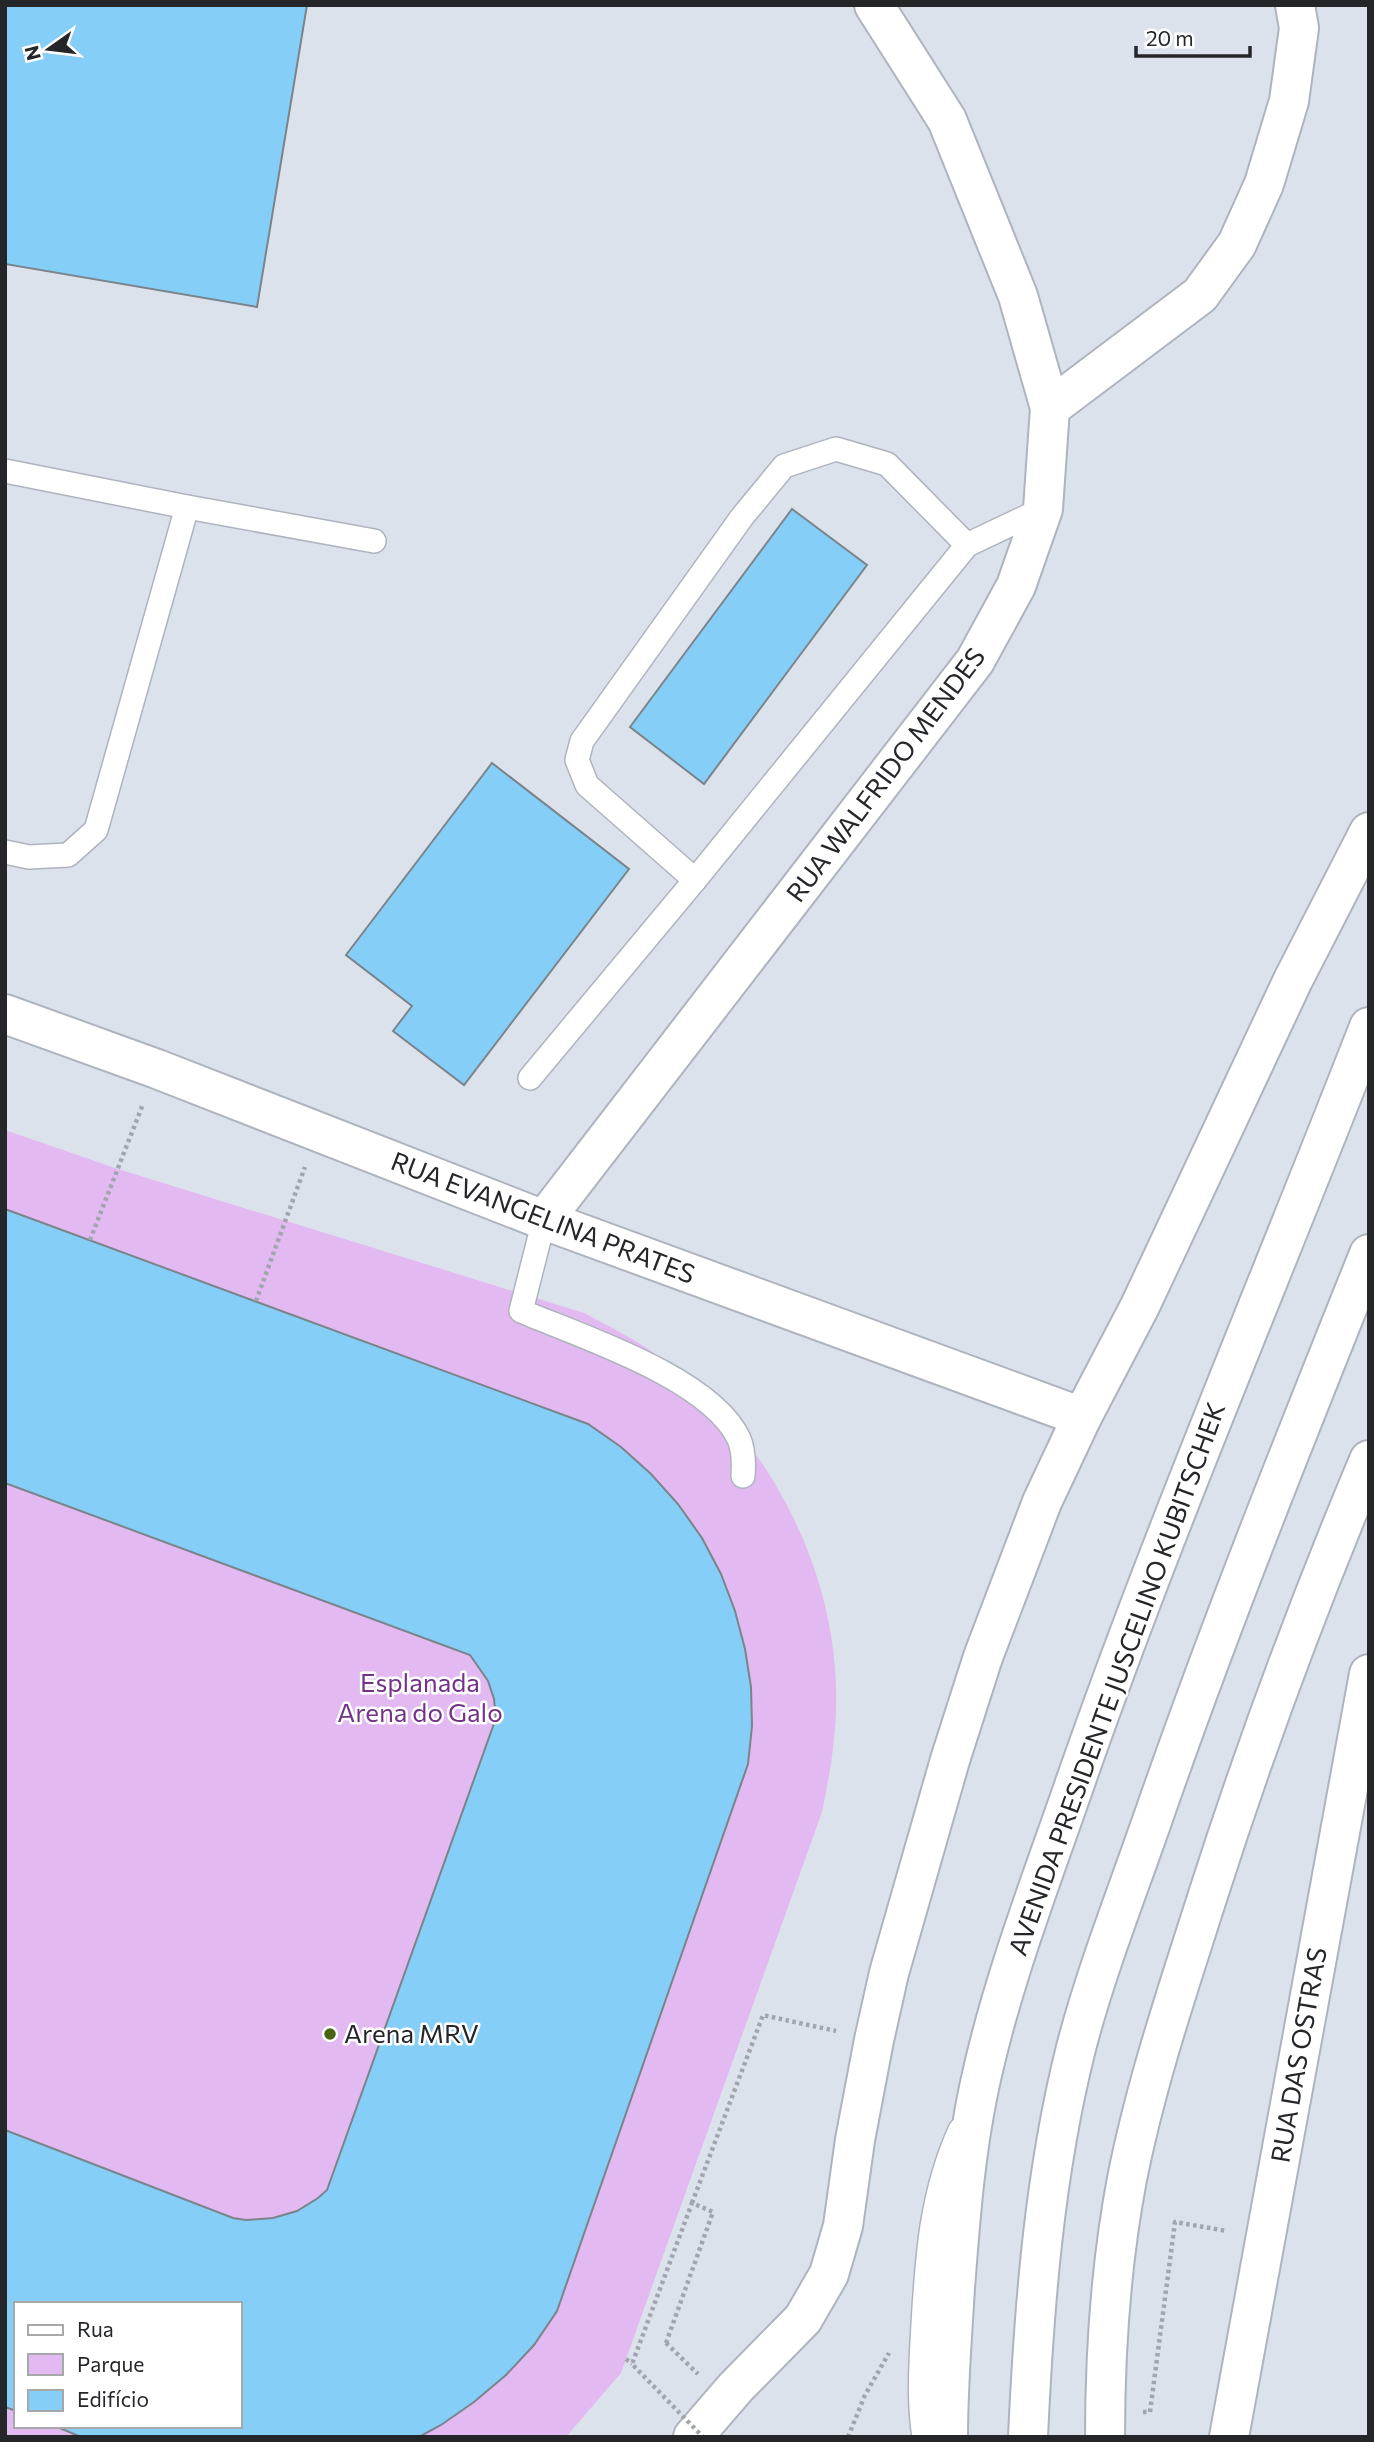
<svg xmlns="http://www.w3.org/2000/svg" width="1374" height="2442" viewBox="0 0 1374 2442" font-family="Commissioner,sans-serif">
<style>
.green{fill:#e3b9f2;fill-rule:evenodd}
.building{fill:#85cef8;stroke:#7a848a;stroke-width:2}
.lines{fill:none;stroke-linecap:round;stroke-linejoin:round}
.service-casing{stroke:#aeb4bd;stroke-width:26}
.minor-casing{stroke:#aeb4bd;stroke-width:42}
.tertiary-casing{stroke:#aeb4bd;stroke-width:42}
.secondary-casing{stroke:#aeb4bd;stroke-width:42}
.trunk-casing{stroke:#aeb4bd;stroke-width:42}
.path{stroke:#a1a5ad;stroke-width:4.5;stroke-dasharray:3.5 3.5;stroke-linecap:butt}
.service{stroke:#fff;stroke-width:23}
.minor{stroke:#fff;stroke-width:38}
.tertiary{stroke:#fff;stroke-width:38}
.secondary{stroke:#fff;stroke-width:38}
.trunk{stroke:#fff;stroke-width:38}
.path-bridge{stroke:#a1a5ad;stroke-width:4.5;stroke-dasharray:3.5 3.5;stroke-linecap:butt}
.poi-dot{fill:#4a6414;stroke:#fff;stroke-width:2.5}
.labels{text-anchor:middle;stroke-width:5;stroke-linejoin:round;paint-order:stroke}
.street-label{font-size:26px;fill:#24262a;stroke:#fff}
.park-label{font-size:26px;fill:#733288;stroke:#fff}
.poi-label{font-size:26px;fill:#24262a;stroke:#fff;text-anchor:start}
</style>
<rect width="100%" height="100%" fill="#dce2ec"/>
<path class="green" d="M5 1130 118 1169 584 1313C612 1328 641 1342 666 1362 680 1372 692 1386 705 1398 716 1409 729 1419 739 1432 805 1514 844 1622 835 1728 833 1756 828 1784 822 1812L621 2373 566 2437H5ZM16 2304H240V2426H16Z"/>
<g class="building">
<path d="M5 5H307L257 307 5 264Z"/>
<path d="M792 509 867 565 704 784 630 727Z"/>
<path d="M492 763 629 869 464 1085 393 1031 412 1006 346 955Z"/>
<path d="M5 1209 588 1424 621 1447 651 1474 678 1504 702 1538 721 1574 735 1611 745 1649 751 1687 752 1726 748 1764 557 2311 534 2345 506 2375 474 2402 441 2425 419 2437H81L55 2426H240V2304H16V2411L5 2407V2130L233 2218 246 2220 273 2218 297 2211 318 2198 327 2190 496 1718 494 1699 488 1681 470 1655 5 1483Z"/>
</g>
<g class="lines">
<g class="service-casing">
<g id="service">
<path d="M5 471 187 507 374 541"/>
<path d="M5 852 29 857 68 855 96 830 187 507"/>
<path d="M695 880 587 785 577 760 582 741 742 517 784 466 836 449 887 464 967 545"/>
<path d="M530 1078 695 880 967 545 1043 509"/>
<path d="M544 1220 521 1311C580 1336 711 1378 739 1439 744 1451 744 1463 743 1476"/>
<path d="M924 2437C918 2400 921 2361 923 2324 927 2256 931 2194 960 2130"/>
</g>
</g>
<g class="minor-casing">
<g id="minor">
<path d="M1050 408 1200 295 1237 244 1264 184 1289 101 1299 28 1295 5"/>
<path d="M544 1220 975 661 1016 586 1043 509 1050 408 1018 296 947 120 874 5"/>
</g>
</g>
<g class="tertiary-casing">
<g id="tertiary">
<path d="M5 1014 157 1069 544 1220 1082 1417"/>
<path d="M693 2437 736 2387 803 2319 829 2274 843 2226 855 2140 874 2040 889 1973 950 1760 983 1657 1015 1573 1042 1502 1082 1417 1140 1306 1293 980 1369 832"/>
<path d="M1229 2437 1369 1674"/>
</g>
</g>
<g class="secondary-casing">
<path id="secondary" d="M1105 2437C1105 2351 1111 2263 1127 2179 1146 2083 1178 1989 1208 1895 1255 1748 1309 1603 1369 1460"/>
</g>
<g class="trunk-casing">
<g id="trunk">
<path d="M948 2437C948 2387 952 2338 955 2288 960 2222 965 2154 979 2088 1001 1984 1040 1884 1075 1783 1164 1528 1271 1279 1369 1027"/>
<path d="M1028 2437C1034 2307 1044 2175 1076 2048 1096 1971 1127 1893 1153 1818 1219 1628 1294 1441 1369 1254"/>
</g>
</g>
<g class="path">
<path d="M90 1240 143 1104"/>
<path d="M256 1301 305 1167"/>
<path d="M692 2203 763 2015 836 2031"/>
<path d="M666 2343 698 2374"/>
<path d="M626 2359 632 2364"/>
<path d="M1143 2412H1150L1175 2222 1227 2231"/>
<path d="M848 2437 865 2395 889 2353"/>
</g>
<use href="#service" class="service"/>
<use href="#minor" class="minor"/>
<use href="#tertiary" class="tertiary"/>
<use href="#secondary" class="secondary"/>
<use href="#trunk" class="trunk"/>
<path class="path-bridge" d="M666 2343 713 2212 692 2203 632 2364 703 2437"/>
</g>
<circle class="poi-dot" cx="330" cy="2034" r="7"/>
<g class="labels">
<g class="street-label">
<text transform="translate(886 775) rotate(-53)" y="9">RUA WALFRIDO MENDES</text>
<text transform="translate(543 1218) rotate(21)" y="9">RUA EVANGELINA PRATES</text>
<text transform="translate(1117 1679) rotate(-70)" y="9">AVENIDA PRESIDENTE JUSCELINO KUBITSCHEK</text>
<text transform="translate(1299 2055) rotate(-80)" y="9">RUA DAS OSTRAS</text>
</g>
<g class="park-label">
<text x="420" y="1692">Esplanada<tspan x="420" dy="30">Arena do Galo</tspan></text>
</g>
<g class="poi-label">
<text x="344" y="2043">Arena MRV</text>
</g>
</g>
<rect width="1374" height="2442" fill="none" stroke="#24262a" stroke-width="14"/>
<rect x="14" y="2302" width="228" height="126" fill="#ffffff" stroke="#a7a8aa" stroke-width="2"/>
<rect x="28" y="2325" width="35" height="10" fill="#ffffff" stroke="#a7a8aa" stroke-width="2"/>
<text x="77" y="2337" font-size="21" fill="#24262a">Rua</text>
<rect x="28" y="2354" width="35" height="21" fill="#e3b9f2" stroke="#a7a8aa" stroke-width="2"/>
<text x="77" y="2372" font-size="21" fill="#24262a">Parque</text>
<rect x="28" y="2390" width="35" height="21" fill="#85cef8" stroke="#a7a8aa" stroke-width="2"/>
<text x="77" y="2407" font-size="21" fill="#24262a">Edifício</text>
<g transform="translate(49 49) rotate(256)" stroke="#ffffff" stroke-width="5" paint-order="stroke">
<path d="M0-5L12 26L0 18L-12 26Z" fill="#24262a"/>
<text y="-10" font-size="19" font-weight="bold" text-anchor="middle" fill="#24262a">N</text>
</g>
<path d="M1136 46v10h114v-10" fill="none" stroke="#24262a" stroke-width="3.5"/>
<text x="1146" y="46" font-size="21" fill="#24262a" stroke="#ffffff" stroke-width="5" paint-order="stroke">20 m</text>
</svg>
